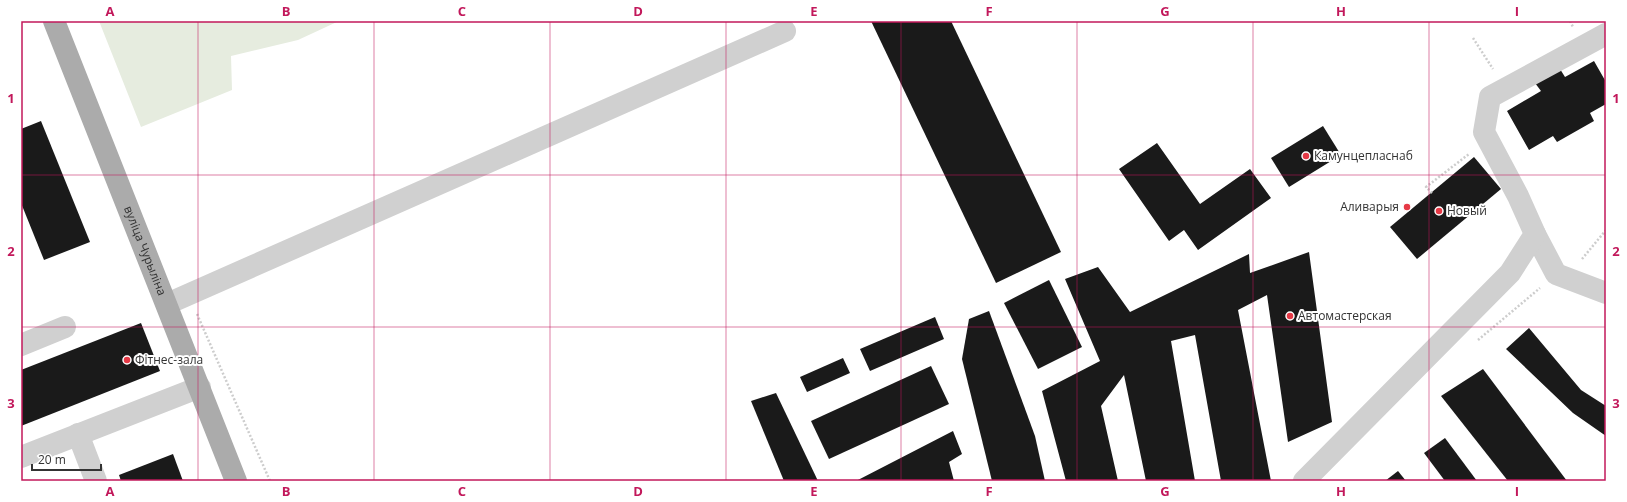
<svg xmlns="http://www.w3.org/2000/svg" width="1627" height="502" viewBox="0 0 1627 502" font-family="'Open Sans',sans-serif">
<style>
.green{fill:#e6ecdf}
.building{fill:#1a1a1a}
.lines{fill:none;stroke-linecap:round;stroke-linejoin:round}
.path{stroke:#cdcdcd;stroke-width:2.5;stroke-dasharray:2 2;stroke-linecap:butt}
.minor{stroke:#d0d0d0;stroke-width:22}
.major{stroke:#ababab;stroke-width:22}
.grid{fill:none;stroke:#c2185b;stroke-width:1;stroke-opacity:0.55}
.poi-dot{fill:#e63946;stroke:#fff;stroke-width:1.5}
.labels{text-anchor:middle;stroke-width:4;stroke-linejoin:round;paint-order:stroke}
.poi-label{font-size:12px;fill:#333;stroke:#fff;text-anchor:start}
.street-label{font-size:12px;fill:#333;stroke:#fff}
.neatline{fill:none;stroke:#c2185b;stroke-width:1.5}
.grid-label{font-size:13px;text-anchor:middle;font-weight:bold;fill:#c2185b}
</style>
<rect width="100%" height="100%" fill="#fff"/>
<path class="green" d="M99 21H339L298 40 231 56 232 90 141 127Z"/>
<g class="building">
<path d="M871 21H951L1061 252 996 283Z"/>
<path d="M1594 61 1606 82V104L1590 113 1594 121 1557 142 1553 136 1529 150 1507 111 1541 91 1535 83 1560 69 1565 77Z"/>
<path d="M41 121 90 242 44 260 21 203V129Z"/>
<path d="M1323 126 1341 155 1289 187 1271 158Z"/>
<path d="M1157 143 1200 204 1250 169 1271 198 1198 250 1184 230 1169 241 1119 169Z"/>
<path d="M1474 157 1501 189 1417 259 1390 227Z"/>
<path d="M1309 252 1332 422 1288 442 1267 295 1238 310 1271 481H1221L1195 335 1171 341 1195 481H1146L1124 375 1101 406 1118 481H1066L1042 391 1100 361 1065 279 1098 267 1130 312 1249 254 1250 273Z"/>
<path d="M1049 280 1082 347 1038 369 1004 303Z"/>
<path d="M989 311 1035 436 1045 481H992L962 359 969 319Z"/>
<path d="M935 317 944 339 870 371 860 349Z"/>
<path d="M141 323 160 371 21 426V370Z"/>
<path d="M1529 328 1581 390 1606 406V436L1573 413 1506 349Z"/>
<path d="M843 358 850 373 807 392 800 377Z"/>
<path d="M931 366 949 404 829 459 811 421Z"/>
<path d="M1483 369 1567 481H1508L1441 396Z"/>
<path d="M776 393 818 481H784L751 401Z"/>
<path d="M953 431 962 454 949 462 954 481H856Z"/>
<path d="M1445 438 1477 481H1445L1424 453Z"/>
<path d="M173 454 183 481H121L119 475Z"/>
<path d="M1398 471 1406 481H1385Z"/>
</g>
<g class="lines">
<g class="path">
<path d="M1570 21 1573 27"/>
<path d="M1473 38 1493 69"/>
<path d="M1432 193 1426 187 1469 154"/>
<path d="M1582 259 1606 230"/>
<path d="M197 314 270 481"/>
<path d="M1478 340 1540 288"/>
</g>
<g class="minor">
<path d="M1535 234 1556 274 1606 293"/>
<path d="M167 304 785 31"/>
<path d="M21 345 65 327"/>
<path d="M78 434 96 481"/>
<path d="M21 457 200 387"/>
<path d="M1304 481 1510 273 1535 234 1518 196 1484 132 1490 97 1606 34"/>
</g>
<path class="major" id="s1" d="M54 21 236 481"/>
</g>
<path class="grid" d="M198 21V481M374 21V481M550 21V481M726 21V481M901 21V481M1077 21V481M1253 21V481M1429 21V481M21 175H1606M21 327H1606"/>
<g class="poi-dot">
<circle cx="1306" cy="156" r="4"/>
<circle cx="1407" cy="207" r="4"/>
<circle cx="1439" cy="211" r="4"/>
<circle cx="1290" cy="316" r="4"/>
<circle cx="127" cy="360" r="4"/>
</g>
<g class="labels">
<g class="poi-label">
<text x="1314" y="160">Камунцепласнаб</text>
<text x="1399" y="211" text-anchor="end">Аливарыя</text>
<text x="1447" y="215">Новый</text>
<text x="1298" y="320">Автомастерская</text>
<text x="135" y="364">Фітнес-зала</text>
</g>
<g class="street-label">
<text dy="4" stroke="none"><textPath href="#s1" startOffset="247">вуліца Чурыліна</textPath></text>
</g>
</g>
<rect width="1627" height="502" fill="none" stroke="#ffffff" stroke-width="44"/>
<path d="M32 464v6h69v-6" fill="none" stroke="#333333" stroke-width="2"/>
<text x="38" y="464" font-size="12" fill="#333333" stroke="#ffffff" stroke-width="3" paint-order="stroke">20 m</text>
<rect x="22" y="22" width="1583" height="458" class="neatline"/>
<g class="grid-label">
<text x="110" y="16">A</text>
<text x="286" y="16">B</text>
<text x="462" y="16">C</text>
<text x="638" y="16">D</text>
<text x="814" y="16">E</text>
<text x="989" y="16">F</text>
<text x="1165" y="16">G</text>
<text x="1341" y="16">H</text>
<text x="1517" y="16">I</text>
<text x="11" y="103">1</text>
<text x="1616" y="103">1</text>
<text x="11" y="256">2</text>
<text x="1616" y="256">2</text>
<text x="11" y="408">3</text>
<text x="1616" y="408">3</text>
<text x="110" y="496">A</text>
<text x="286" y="496">B</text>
<text x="462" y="496">C</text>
<text x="638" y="496">D</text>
<text x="814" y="496">E</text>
<text x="989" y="496">F</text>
<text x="1165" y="496">G</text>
<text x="1341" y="496">H</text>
<text x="1517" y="496">I</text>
</g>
</svg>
